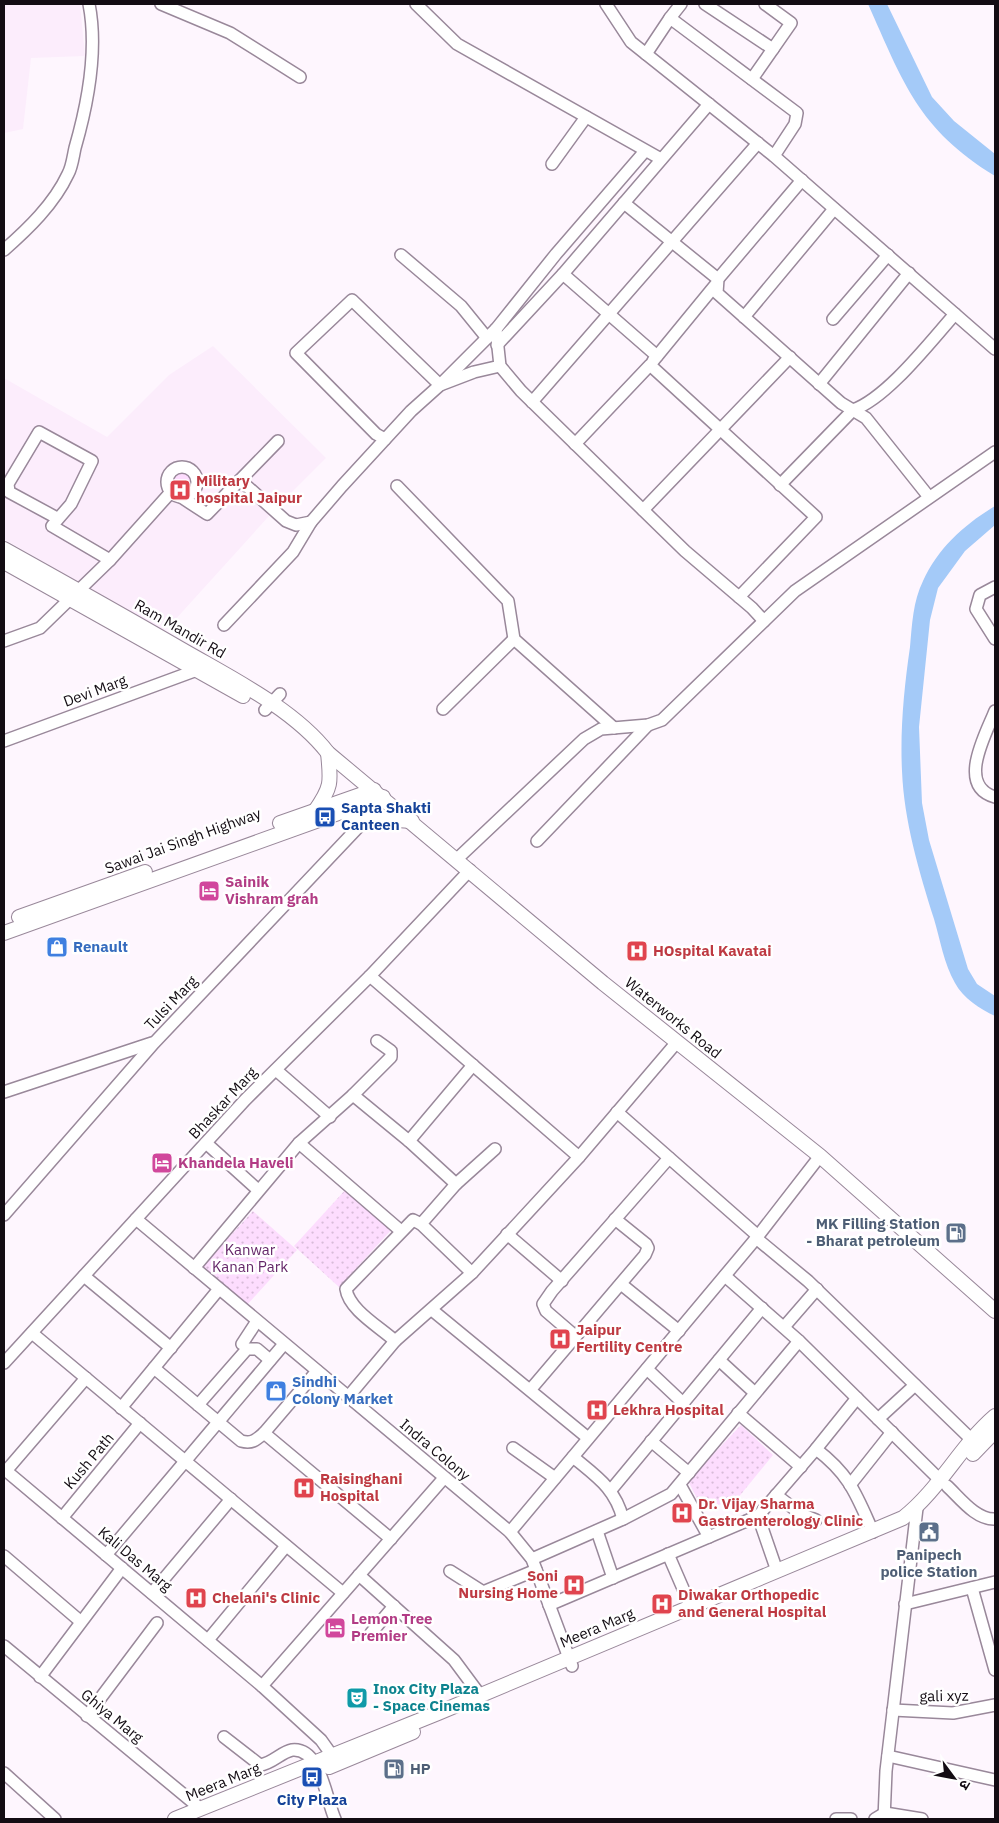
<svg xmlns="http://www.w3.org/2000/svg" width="999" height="1823" viewBox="0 0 999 1823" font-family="'IBM Plex Sans','Noto Sans Devanagari',sans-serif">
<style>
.built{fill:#fcedfc}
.grass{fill:#fdddfe}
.park{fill:url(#park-dots)}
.water{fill:#a4caf8}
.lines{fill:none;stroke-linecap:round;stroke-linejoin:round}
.minor-casing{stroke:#99889a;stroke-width:14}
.major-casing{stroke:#99889a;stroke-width:16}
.minor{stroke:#fff;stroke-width:11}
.major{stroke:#fff;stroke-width:14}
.labels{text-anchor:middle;stroke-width:5;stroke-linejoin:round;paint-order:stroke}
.health-label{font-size:15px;font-weight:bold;fill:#be3a42;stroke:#fff;text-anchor:start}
.street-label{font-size:15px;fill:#130c13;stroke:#fff}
.transit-label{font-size:15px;font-weight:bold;fill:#164399;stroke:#fff;text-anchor:start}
.hotel-label{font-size:15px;font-weight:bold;fill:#b23c85;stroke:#fff;text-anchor:start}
.shop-label{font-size:15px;font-weight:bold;fill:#366cbe;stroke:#fff;text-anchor:start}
.service-label{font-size:15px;font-weight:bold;fill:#4e5e75;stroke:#fff;text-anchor:end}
.park-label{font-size:15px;fill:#652769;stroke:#fff}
.culture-label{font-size:15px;font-weight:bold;fill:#0d838f;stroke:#fff;text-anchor:start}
</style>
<defs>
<pattern id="park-dots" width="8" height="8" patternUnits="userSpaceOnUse" patternTransform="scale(1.25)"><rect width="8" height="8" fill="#fdddfe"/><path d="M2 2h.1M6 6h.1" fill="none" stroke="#d8bcd9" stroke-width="1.8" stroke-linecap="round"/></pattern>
</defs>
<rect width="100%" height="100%" fill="#fef6fe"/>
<g class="built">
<path d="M4 4H80L85 56 31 58 23 129 4 133Z"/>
<path d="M213 346 326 458 279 505 164 632 4 539V378L107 437 169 375Z"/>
</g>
<circle class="grass" cx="182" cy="482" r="13"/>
<g class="park">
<path d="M348 1187 393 1228 339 1287 294 1246Z"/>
<path d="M253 1211 297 1250 246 1306 202 1267Z"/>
<path d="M741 1425 773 1455 737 1499 703 1510 688 1481Z"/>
</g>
<g class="water">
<path d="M868 4H887L932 97 954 121 995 154V176C918 129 903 82 868 4Z"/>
<path d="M995 506V525L965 551 938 588 930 620 919 727 922 803 929 840 968 969 977 984 995 996V1016C980 1009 963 998 955 983 944 964 940 939 934 919 919 871 904 821 902 771 900 730 904 688 910 647 912 625 913 601 923 581 938 548 965 524 995 506Z"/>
</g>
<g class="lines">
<g class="minor-casing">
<g id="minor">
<path d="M161 4 230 33 300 77"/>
<path d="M416 4 457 44 661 159"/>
<path d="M606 4 631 42 774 156 995 349"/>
<path d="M705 4 773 49"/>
<path d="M670 18 681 4"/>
<path d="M646 54 670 18 797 113 795 124 774 156"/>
<path d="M752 79 791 23 765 4"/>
<path d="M552 164 586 117"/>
<path d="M802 180 718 279 717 293 841 403 866 418 929 497"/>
<path d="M624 203 718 279"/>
<path d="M4 250C28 229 54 204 68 174 72 167 73 157 75 148 88 103 98 50 89 4"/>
<path d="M401 255 461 306 487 338"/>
<path d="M563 274 657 356"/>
<path d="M744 317 834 209"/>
<path d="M833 319 888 255"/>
<path d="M496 329 500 366 521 391 685 551 752 608 764 621"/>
<path d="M497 345 563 274 709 104"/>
<path d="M653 361 717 283"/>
<path d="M819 384 909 273"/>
<path d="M532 402 758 143"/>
<path d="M385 439 376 434 296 353 352 300 440 385 496 329 556 254 645 151"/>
<path d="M575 444 650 365 816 517 739 597"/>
<circle cx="182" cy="482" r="15"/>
<path d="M240 480 286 521 296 525 311 522"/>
<path d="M780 485 853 410C887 398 930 342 955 314"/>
<path d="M397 486 508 601 514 639 614 728"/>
<path d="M181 497 207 514 278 441"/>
<path d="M643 510 790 357"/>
<path d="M57 518 9 492 8 484 39 432 92 461 71 504 52 526 110 560 171 492"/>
<path d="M995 587 980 595 976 609 995 639"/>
<path d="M224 625 293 552 311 522 342 486 411 411 440 385 474 372 500 366"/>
<path d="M4 641 40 628 110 560"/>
<path d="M443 709 514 639"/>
<path d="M265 710 280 694"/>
<path d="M995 711C986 734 956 786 995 797"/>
<path d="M4 741 197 670"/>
<path d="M537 841 648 725"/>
<path d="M457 859 584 739 601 729 648 725 662 720 795 591 995 452"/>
<path d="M370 976 579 1157"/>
<path d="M276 1070 330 1117"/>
<path d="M4 1092 152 1043"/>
<path d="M353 1095 409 1141 456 1184 421 1224 472 1273"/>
<path d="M617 1112 758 1236"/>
<path d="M409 1141 473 1065"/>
<path d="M206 1143 258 1190"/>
<path d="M299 1143 401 1231"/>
<path d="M456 1184 495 1149"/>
<path d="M4 1215 154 1043 367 818"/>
<path d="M136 1219 510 1532 532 1559 572 1666"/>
<path d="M507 1234 562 1281"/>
<path d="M756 1238 808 1281 973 1441"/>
<path d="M194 1268 299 1143 353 1095 391 1057V1051L377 1041"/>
<path d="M84 1276 171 1348"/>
<path d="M725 1276 799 1341 941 1481"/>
<path d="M621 1284 679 1331"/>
<path d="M432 1310 588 1438"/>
<path d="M784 1327 817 1289"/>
<path d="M32 1333 343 1593"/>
<path d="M575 1336 546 1311 543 1304 552 1291 669 1158"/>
<path d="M395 1341C380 1327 349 1310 346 1289L413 1220 421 1224"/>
<path d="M242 1344 257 1321"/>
<path d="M719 1360 755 1393"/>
<path d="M4 1363 245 1100 370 976 470 870"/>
<path d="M154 1368 241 1441C252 1444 256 1440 264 1433L317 1371"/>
<path d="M647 1369 683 1403"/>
<path d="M531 1389 645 1255 648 1248 646 1244 615 1219"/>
<path d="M348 1397 395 1341 472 1273 579 1157 677 1042"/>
<path d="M198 1405 247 1349H257L270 1360"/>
<path d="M121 1408 219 1289"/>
<path d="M738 1413 801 1467"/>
<path d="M878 1419 915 1385"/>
<path d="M264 1433 391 1539"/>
<path d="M651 1441 689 1473"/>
<path d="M513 1448 555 1478"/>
<path d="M816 1449C850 1475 856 1494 873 1532"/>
<path d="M573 1457C597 1477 615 1488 623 1519"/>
<path d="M4 1469 262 1686 321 1740 336 1761"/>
<path d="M6 1471 86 1378"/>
<path d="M680 1485 709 1537"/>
<path d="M850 1485 892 1432"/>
<path d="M947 1486C960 1498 976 1520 995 1519"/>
<path d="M611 1490 762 1308"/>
<path d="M776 1495 801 1514 816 1520"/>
<path d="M758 1516 777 1571"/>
<path d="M62 1518 140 1423"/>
<path d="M597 1531 613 1578"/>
<path d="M510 1532 758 1236 820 1156"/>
<path d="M668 1554 691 1607"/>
<path d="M106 1555 284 1344"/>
<path d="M4 1556 80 1621"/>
<path d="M532 1559 623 1519 671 1494 799 1341"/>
<path d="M450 1571 483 1592 536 1570"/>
<path d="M359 1575 454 1660 480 1695"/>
<path d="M972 1588 995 1670"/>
<path d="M152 1593 231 1499"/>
<path d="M905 1604 995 1582"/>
<path d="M549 1605 758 1516 816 1449 857 1398"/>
<path d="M371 1633 394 1606"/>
<path d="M208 1640 286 1546"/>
<path d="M4 1646 201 1809"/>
<path d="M40 1677 122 1568"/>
<path d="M262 1686 444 1478"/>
<path d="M893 1710 953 1713 995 1705"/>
<path d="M87 1716 157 1623"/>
<path d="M224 1737 260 1765C272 1764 281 1752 292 1750 321 1747 326 1800 335 1819"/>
<path d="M888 1756 995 1780"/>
<path d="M4 1773 55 1819"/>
<path d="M836 1819H851"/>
<path d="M875 1819 885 1813 922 1819"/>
<path d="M884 1819 886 1771 917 1508"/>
</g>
</g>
<g class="major-casing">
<g id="major">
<path d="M4 549C65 583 126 617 186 652 233 679 295 710 328 753L603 983 820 1156 995 1311"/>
<path d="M4 562 243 696"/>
<path d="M315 811C332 787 331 782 328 753"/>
<path d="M341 811 367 818 412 821"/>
<path d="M280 823 374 790"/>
<path d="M19 917 145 872"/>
<path d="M4 933 383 797"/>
<path d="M973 1454 995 1431"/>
<path d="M329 1767 413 1732"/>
<path d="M175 1819 438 1713 903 1518C940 1489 960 1446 995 1416"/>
</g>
</g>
<use href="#minor" class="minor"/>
<use href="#major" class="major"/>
</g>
<defs>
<g id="hospital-square" transform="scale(1.125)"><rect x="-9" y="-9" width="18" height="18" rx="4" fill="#e0444e" stroke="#fff"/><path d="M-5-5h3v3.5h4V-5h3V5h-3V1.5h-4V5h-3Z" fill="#fff"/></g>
<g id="bus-square" transform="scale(1.125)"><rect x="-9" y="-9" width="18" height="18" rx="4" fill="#1a4fb4" stroke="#fff"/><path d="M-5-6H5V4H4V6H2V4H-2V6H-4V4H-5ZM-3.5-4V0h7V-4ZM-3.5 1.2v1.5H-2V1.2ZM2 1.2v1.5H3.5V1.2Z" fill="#fff"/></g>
<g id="hotel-square" transform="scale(1.125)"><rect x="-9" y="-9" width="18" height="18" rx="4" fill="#d1479c" stroke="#fff"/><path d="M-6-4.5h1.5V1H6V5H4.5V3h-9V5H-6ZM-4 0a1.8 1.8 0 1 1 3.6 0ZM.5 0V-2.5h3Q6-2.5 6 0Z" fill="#fff"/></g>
<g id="shop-square" transform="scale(1.125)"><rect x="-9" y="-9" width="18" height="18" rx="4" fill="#3f7fe0" stroke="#fff"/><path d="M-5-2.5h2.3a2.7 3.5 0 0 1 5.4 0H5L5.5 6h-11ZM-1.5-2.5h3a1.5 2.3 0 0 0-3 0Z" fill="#fff"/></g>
<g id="fuel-square" transform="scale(1.125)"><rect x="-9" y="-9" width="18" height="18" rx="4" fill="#5c6f8a" stroke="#fff"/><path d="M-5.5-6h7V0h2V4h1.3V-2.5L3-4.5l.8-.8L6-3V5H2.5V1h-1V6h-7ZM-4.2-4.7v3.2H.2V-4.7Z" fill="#fff"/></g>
<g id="civic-square" transform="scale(1.125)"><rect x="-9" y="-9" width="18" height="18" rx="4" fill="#5c6f8a" stroke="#fff"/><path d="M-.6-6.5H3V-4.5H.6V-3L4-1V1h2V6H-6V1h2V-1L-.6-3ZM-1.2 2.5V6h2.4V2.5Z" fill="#fff"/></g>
<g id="theatre-square" transform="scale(1.125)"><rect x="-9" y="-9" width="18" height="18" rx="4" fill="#0f9aa8" stroke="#fff"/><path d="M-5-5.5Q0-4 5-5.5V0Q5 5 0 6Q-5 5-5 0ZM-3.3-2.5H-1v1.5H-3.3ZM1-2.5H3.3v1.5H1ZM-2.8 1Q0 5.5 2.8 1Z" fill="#fff"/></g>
</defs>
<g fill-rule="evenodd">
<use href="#hospital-square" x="180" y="490"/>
<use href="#bus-square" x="325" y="817"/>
<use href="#hotel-square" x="209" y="891"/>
<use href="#shop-square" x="57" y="947"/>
<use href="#hospital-square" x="637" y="951"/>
<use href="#hotel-square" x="162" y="1163"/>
<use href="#fuel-square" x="956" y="1233"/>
<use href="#hospital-square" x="560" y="1339"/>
<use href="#shop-square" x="276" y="1391"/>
<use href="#hospital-square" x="597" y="1410"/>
<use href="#hospital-square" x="304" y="1488"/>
<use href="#hospital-square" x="682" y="1513"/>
<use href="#civic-square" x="929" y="1532"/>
<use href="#hospital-square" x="574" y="1585"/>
<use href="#hospital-square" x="196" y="1598"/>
<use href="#hospital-square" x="662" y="1604"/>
<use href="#hotel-square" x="335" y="1628"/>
<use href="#theatre-square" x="357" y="1698"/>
<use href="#fuel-square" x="394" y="1769"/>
<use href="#bus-square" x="312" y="1777"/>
</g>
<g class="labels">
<g class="health-label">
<text x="196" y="486">Military<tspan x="196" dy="17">hospital Jaipur</tspan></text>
<text x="653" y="956">HOspital Kavatai</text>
<text x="576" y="1335">Jaipur<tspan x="576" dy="17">Fertility Centre</tspan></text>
<text x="613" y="1415">Lekhra Hospital</text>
<text x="320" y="1484">Raisinghani<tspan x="320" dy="17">Hospital</tspan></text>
<text x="698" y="1509">Dr. Vijay Sharma<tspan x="698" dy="17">Gastroenterology Clinic</tspan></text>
<text x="558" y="1581" text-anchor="end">Soni<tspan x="558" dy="17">Nursing Home</tspan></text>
<text x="678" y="1600">Diwakar Orthopedic<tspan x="678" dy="17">and General Hospital</tspan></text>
<text x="212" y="1603">Chelani's Clinic</text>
</g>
<g class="street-label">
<text transform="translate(180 629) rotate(30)" y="5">Ram Mandir Rd</text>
<text transform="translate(95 691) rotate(-20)" y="5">Devi Marg</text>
<text transform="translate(183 841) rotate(-20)" y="5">Sawai Jai Singh Highway</text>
<text transform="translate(171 1003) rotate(-46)" y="5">Tulsi Marg</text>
<text transform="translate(673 1018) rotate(39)" y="5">Waterworks Road</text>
<text transform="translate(223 1103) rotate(-47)" y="5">Bhaskar Marg</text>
<text transform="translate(435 1450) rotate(40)" y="5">Indra Colony</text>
<text transform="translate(89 1461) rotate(-50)" y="5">Kush Path</text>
<text transform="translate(135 1559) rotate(40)" y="5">Kali Das Marg</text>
<text transform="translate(597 1628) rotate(-23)" y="5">Meera Marg</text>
<text transform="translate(944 1696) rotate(-1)" y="5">gali xyz</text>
<text transform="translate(112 1716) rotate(39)" y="5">Ghiya Marg</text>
<text transform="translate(223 1782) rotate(-22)" y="5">Meera Marg</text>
</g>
<g class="transit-label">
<text x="341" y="813">Sapta Shakti<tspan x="341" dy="17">Canteen</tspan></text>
<text x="312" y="1805" text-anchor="middle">City Plaza</text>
</g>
<g class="hotel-label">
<text x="225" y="887">Sainik<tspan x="225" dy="17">Vishram grah</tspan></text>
<text x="178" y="1168">Khandela Haveli</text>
<text x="351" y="1624">Lemon Tree<tspan x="351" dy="17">Premier</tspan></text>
</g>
<g class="shop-label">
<text x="73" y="952">Renault</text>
<text x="292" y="1387">Sindhi<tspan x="292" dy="17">Colony Market</tspan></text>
</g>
<g class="service-label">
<text x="940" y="1229">MK Filling Station<tspan x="940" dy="17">- Bharat petroleum</tspan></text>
<text x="929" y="1560" text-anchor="middle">Panipech<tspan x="929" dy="17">police Station</tspan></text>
<text x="410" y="1774" text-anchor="start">HP</text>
</g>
<g class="park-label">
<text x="250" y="1255">Kanwar<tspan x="250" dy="17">Kanan Park</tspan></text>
</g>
<g class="culture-label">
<text x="373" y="1694">Inox City Plaza<tspan x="373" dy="17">- Space Cinemas</tspan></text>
</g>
</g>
<rect width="999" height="1823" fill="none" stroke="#130c13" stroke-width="10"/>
<g transform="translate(954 1778) rotate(122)" stroke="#ffffff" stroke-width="4" paint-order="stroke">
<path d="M0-4L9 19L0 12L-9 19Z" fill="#130c13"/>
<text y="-8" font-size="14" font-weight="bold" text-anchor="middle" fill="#130c13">उ</text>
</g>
</svg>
